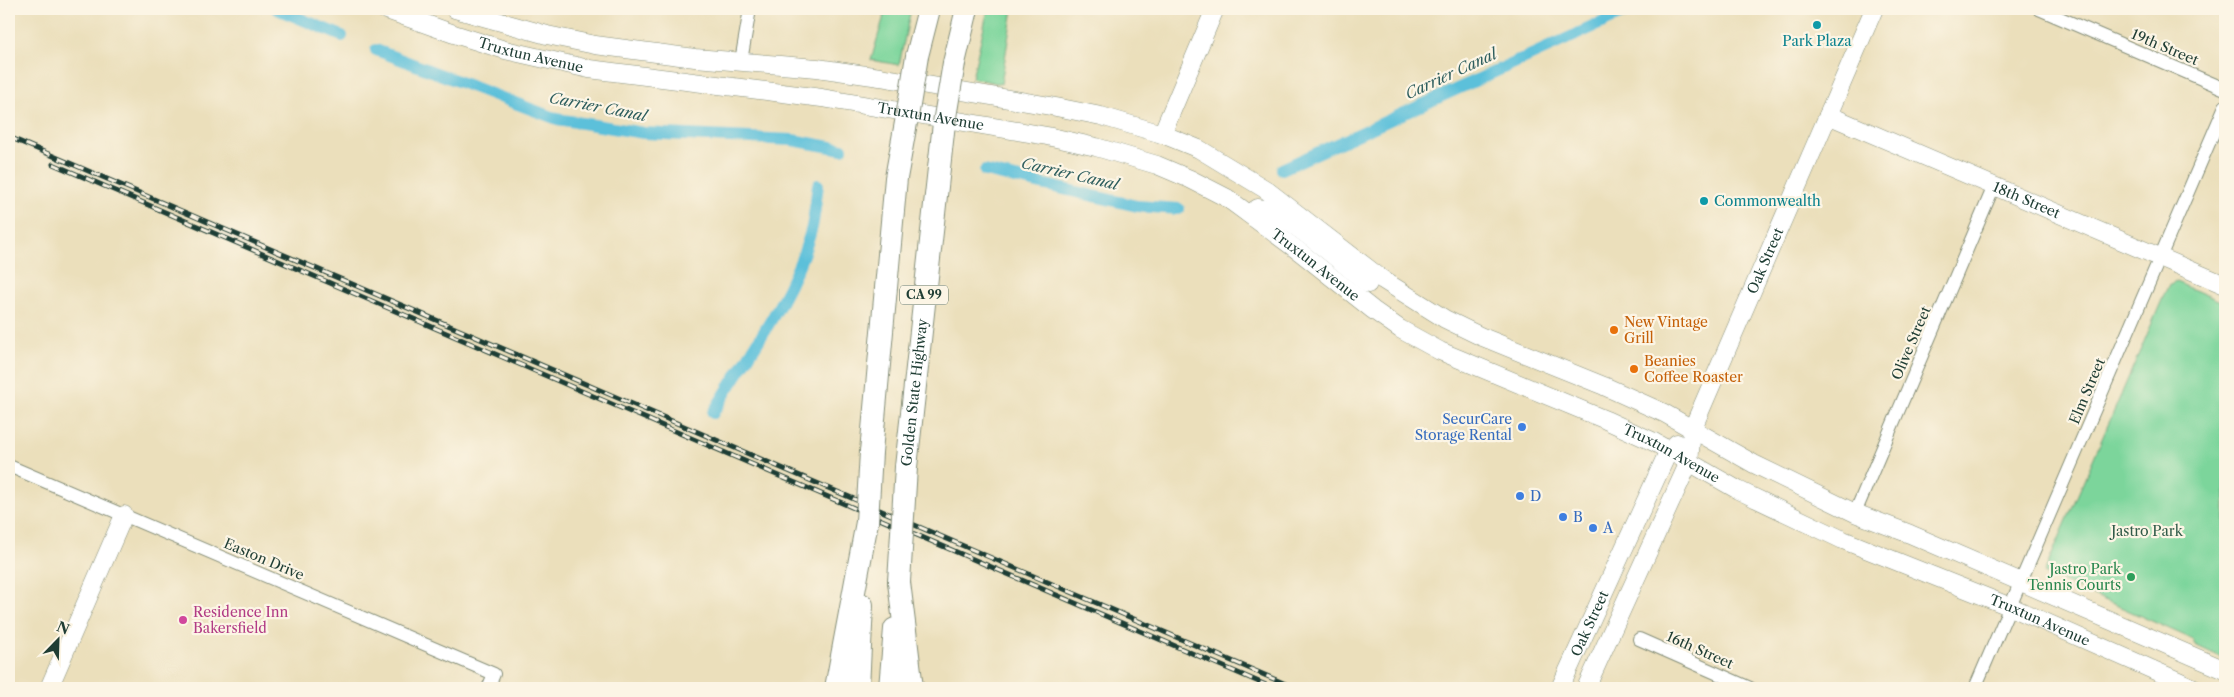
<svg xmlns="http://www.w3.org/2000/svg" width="2234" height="697" viewBox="0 0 2234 697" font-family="'Libre Caslon Text',serif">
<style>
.green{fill:#7bd59b;stroke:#4d8968}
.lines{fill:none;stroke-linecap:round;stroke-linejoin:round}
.canal{stroke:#5cc0da;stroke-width:12}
.street-casing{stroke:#858e78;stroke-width:14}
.secondary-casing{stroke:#858e78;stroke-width:19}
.highway-casing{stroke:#858e78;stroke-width:24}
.street{stroke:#fff;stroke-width:12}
.secondary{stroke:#fff;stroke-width:18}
.highway{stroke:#fff;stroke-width:22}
.rail-casing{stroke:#1f3d34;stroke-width:5}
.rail{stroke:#fcf5e5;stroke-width:3;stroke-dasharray:9;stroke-linecap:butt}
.highway-bridge-casing{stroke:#858e78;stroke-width:24;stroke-linecap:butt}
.highway-bridge{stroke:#fff;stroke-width:22}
.culture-dot{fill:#0f9aa8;stroke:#fcf5e5;stroke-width:2}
.food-dot{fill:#e8710a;stroke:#fcf5e5;stroke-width:2}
.shop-dot{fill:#3f7fe0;stroke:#fcf5e5;stroke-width:2}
.leisure-dot{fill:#2e9e5b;stroke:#fcf5e5;stroke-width:2}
.hotel-dot{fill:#d1479c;stroke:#fcf5e5;stroke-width:2}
.labels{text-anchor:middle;stroke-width:4.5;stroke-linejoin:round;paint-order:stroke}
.shield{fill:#fcf5e5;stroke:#617469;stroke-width:1}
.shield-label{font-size:12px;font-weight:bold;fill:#1f3d34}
.culture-label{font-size:14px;fill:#0d838f;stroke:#fcf5e5}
.street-label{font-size:14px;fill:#1f3d34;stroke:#fcf5e5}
.food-label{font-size:14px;fill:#c56008;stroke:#fcf5e5;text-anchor:start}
.shop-label{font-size:14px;fill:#366cbe;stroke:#fcf5e5;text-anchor:start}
.park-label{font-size:14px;fill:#315b49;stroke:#fcf5e5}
.leisure-label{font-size:14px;fill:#27864d;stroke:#fcf5e5;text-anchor:end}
.hotel-label{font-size:14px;fill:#b23c85;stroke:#fcf5e5;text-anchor:start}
.water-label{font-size:15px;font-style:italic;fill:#2e5e5e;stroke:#fcf5e5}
</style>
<rect width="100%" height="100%" fill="#fcf5e5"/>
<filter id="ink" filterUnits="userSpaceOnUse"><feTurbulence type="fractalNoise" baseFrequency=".02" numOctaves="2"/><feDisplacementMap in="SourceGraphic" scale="10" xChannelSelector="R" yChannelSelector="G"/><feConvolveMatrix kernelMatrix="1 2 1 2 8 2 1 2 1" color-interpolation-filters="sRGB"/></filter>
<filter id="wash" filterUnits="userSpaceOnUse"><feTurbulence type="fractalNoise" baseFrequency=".0096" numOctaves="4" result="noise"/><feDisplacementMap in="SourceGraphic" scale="20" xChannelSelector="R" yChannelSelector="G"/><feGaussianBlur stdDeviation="1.12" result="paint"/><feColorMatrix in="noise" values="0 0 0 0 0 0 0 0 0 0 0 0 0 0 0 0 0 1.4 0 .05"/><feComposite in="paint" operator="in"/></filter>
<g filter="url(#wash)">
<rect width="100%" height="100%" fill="#ebdfbb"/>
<g class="green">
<path d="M886 9H911L899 65 871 60Z"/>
<path d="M988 9H1013L1001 84 972 78Z"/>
<path d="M2176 282 2225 303V659L2195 645 2192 639 2044 573 2168 286Z"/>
</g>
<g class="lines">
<g class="canal">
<path d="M277 9 342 36"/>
<path d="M376 50 557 119 644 133 792 140 842 149"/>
<path d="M1282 169 1632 9"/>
<path d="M985 171 1137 206 1179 209"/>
<path d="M713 413C749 354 794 295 812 227 815 213 816 198 818 185"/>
</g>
</g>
</g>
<g filter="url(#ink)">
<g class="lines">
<g class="street-casing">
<g id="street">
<path d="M2039 9 2225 89"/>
<path d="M741 61 750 9"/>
<path d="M9 466 494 674 488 688"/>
<path d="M1855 513 1994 186"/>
<path d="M1639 639 1750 688"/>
<path d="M1975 688 2225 106"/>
</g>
</g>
<g class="secondary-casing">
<g id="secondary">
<path id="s1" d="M384 9 454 34 505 50 589 69 822 98 1047 136 1096 147 1157 165 1190 179 1227 198 1300 252 1373 310 1400 329 1440 351 1606 420 1654 442 1738 490 1843 540 2011 607 2194 688"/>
<path d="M455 9 547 35 595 45 695 58 817 68 880 77 1056 107 1101 116 1162 134 1199 149 1265 189 1383 280 1445 319 1480 336 1604 386 1664 413 1754 464 1855 513 1910 534 2225 670"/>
<path id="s2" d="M1828 115 2225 285"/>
<path d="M1162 134 1215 9"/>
<path d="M1249 214 1258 208C1279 207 1348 268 1368 284"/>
<path d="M49 688 124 515"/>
<path id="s3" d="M1560 688 1669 450 1677 443"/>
<path id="s4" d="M1586 688 1689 462 1692 430 1874 9"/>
</g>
</g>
<g class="highway-casing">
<g id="highway">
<path d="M917 56 929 9"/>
<path d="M954 63 967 9"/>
<path d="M871 452 896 178 907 117"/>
<path id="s5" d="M906 467 944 123"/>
<path d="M899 582 912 688"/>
<path d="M836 688 867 522"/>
<path d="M858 688 862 605"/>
<path d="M890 688 895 629"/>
</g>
</g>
<use href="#street" class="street"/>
<use href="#secondary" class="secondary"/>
<use href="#highway" class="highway"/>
<g class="rail-casing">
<g id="rail">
<path d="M9 137 1295 688"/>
<path d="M53 164 1273 688"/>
</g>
</g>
<use href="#rail" class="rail"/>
<g class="highway-bridge-casing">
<g id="highway-bridge">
<path d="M907 117 917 56"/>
<path d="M944 123 954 63"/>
<path d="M867 522 871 452"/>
<path d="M899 582 906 467"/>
</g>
</g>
<use href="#highway-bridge" class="highway-bridge"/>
</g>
</g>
<g class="culture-dot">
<circle cx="1817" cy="25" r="5"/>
<circle cx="1704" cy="201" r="5"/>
</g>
<g class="food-dot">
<circle cx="1614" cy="330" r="5"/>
<circle cx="1634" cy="369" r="5"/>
</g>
<g class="shop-dot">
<circle cx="1522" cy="427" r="5"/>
<circle cx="1520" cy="496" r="5"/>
<circle cx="1563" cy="517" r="5"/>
<circle cx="1593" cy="528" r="5"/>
</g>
<circle class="leisure-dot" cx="2131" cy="577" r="5"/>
<circle class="hotel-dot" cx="183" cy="620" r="5"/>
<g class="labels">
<rect class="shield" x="900" y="285.5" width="48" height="19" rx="4"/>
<g class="shield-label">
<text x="924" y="299">CA 99</text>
</g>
<g class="culture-label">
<text x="1817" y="46">Park Plaza</text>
<text x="1714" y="206" text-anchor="start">Commonwealth</text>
</g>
<g class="street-label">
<text transform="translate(2165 47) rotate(23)" y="5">19th Street</text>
<text dy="5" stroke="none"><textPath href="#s1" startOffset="154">Truxtun Avenue</textPath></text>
<text dy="5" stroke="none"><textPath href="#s1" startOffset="559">Truxtun Avenue</textPath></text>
<text dy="5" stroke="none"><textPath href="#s2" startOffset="216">18th Street</textPath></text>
<text dy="5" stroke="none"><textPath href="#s4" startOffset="465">Oak Street</textPath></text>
<text dy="5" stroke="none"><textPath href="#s1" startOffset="979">Truxtun Avenue</textPath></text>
<text transform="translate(1911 343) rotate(-67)" y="5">Olive Street</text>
<text transform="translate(2087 391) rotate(-67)" y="5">Elm Street</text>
<text dy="5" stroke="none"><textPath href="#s5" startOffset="75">Golden State Highway</textPath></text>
<text dy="5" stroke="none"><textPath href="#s1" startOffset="1384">Truxtun Avenue</textPath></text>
<text transform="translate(264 559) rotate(23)" y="5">Easton Drive</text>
<text dy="5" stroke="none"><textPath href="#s1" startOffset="1789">Truxtun Avenue</textPath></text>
<text dy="5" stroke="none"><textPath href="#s3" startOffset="71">Oak Street</textPath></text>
<text transform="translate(1700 650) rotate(24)" y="5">16th Street</text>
</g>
<g class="food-label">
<text x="1624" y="327">New Vintage<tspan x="1624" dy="16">Grill</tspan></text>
<text x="1644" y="366">Beanies<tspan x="1644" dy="16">Coffee Roaster</tspan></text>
</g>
<g class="shop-label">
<text x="1512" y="424" text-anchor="end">SecurCare<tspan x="1512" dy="16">Storage Rental</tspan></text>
<text x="1530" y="501">D</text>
<text x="1573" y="522">B</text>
<text x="1603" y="533">A</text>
</g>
<g class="park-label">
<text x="2147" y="536">Jastro Park</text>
</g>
<g class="leisure-label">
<text x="2121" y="574">Jastro Park<tspan x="2121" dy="16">Tennis Courts</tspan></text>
</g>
<g class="hotel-label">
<text x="193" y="617">Residence Inn<tspan x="193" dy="16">Bakersfield</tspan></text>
</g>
<g class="water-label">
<text transform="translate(1451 74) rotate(-25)" y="5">Carrier Canal</text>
<text transform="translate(598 107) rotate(11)" y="5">Carrier Canal</text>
<text transform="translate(1070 174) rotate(13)" y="5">Carrier Canal</text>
</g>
</g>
<rect width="2234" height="697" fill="none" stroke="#fcf5e5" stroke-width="30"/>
<g transform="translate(58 640) rotate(23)" stroke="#fcf5e5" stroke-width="4" paint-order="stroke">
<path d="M0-4L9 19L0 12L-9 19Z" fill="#1f3d34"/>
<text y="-8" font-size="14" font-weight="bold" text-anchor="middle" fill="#1f3d34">N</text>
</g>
</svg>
